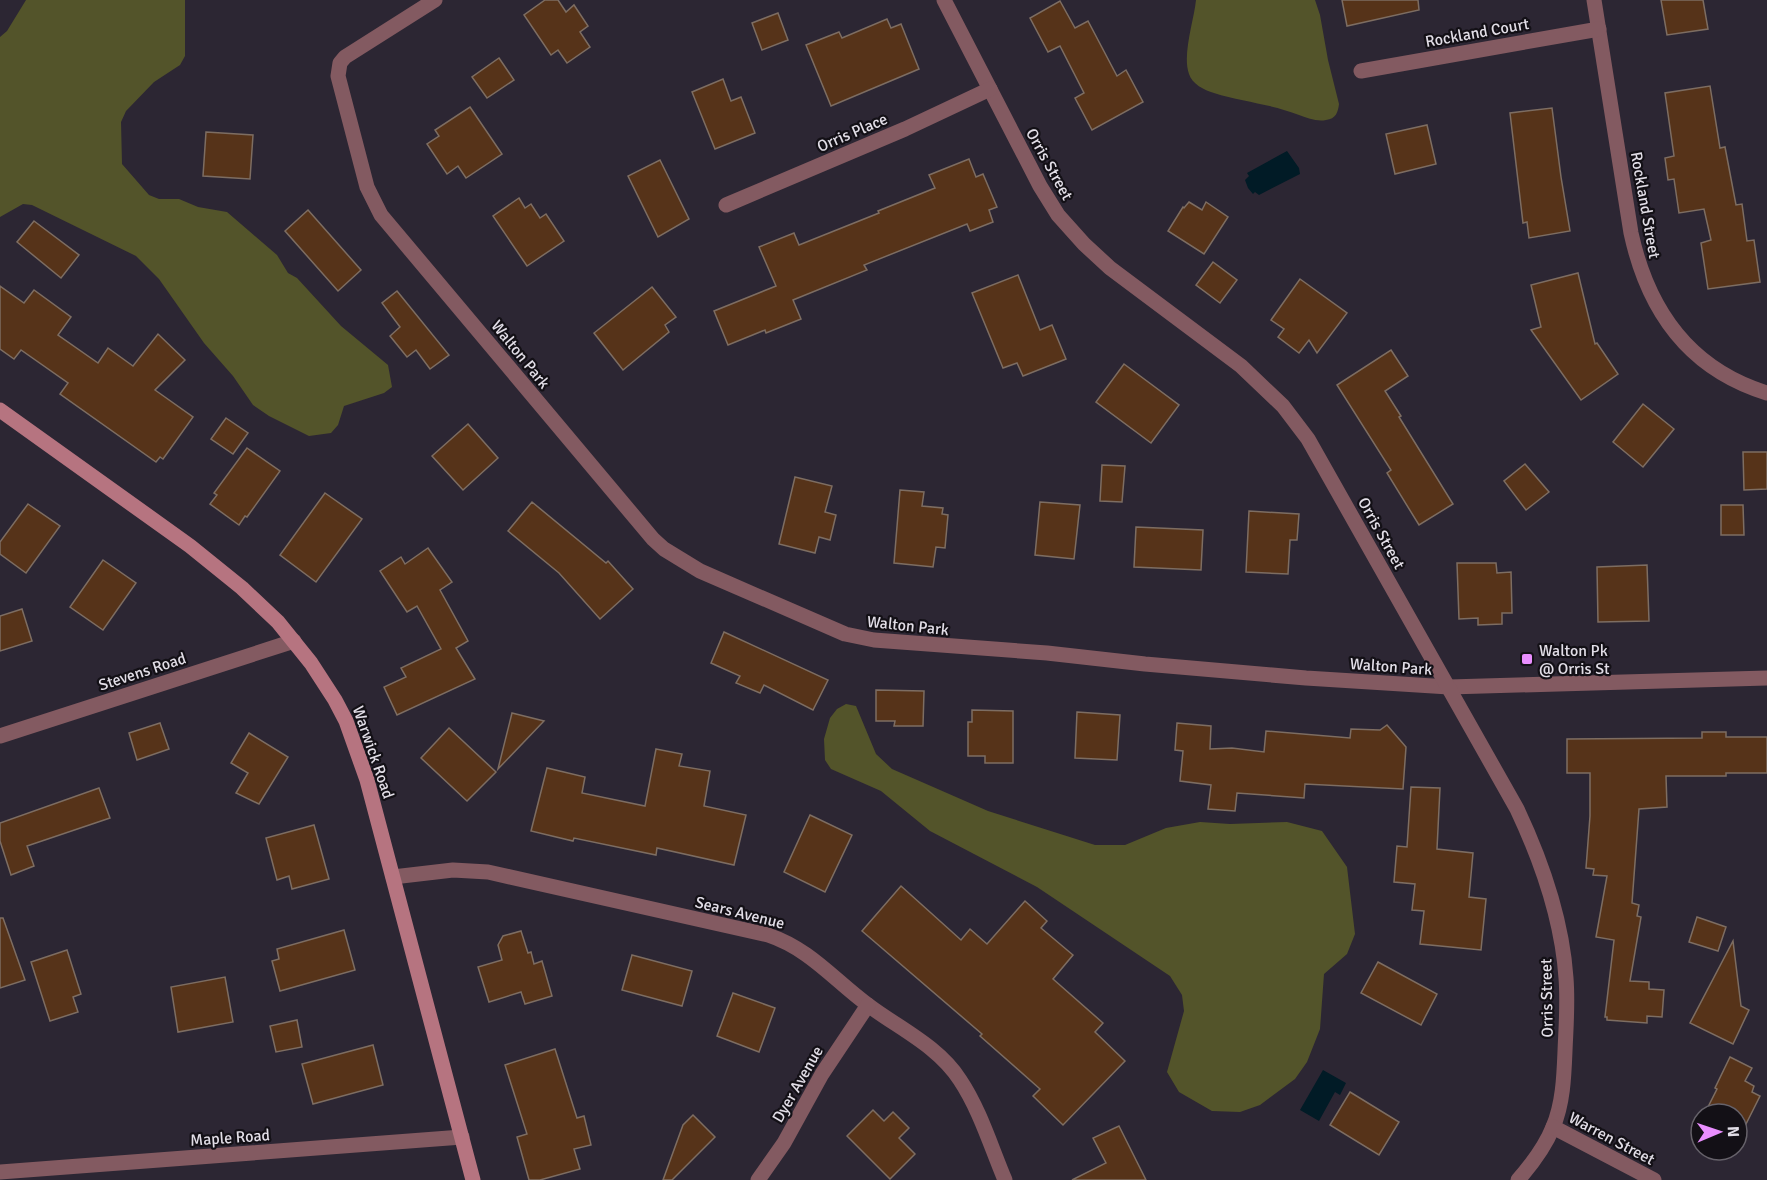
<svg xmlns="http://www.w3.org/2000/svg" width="1767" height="1180" viewBox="0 0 1767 1180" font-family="Signika,sans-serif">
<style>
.green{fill:#53542a}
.water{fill:#011b26}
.building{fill:#563319;stroke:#7d6d62;stroke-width:1.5}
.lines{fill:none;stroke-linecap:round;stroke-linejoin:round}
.minor{stroke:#835a61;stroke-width:15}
.secondary{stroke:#b67480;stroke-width:15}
.poi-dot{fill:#e98efe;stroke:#131016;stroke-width:2}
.labels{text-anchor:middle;stroke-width:4.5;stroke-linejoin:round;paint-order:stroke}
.street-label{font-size:16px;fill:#e2dee7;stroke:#131016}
.poi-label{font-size:16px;fill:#e2dee7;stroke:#131016;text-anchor:start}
</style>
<rect width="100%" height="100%" fill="#2c2633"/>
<g class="green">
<path d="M26 0H185V56L180 65 154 82 126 111 121 122 122 164 149 195 159 199H179L198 207 227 212 277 255 288 273 297 278 341 326 388 365 392 387 384 393 344 406 338 425 331 433 309 436 269 416 253 405 233 376 204 343 159 279 136 256 32 205 23 204 0 217V37L7 31Z"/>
<path d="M1196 0H1315L1320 15 1328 60 1339 104C1338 112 1336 119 1326 120 1317 122 1308 118 1299 115 1272 104 1242 102 1214 93 1204 90 1192 84 1189 74 1182 55 1194 20 1196 0Z"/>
<path d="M846 704 856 706 876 754 892 769 988 811 1095 845H1125L1166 828 1200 822 1230 824 1287 822 1322 831 1347 867 1355 934 1347 954 1324 974 1320 1029 1307 1062 1295 1079 1260 1105 1240 1112 1212 1111 1179 1092 1167 1072 1184 1011 1182 995 1170 976 1037 887 930 831 881 791 831 769 825 760 824 739 830 718 837 709Z"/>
</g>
<g class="water">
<path d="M1287 151 1299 168 1300 174 1259 195 1255 192 1253 194 1248 188 1245 180 1249 176 1247 173Z"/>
<path d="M1323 1070 1346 1083 1340 1095 1335 1092 1319 1121 1300 1110Z"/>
</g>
<g class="building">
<path d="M545 0H558L566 12 574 5 588 26 580 32 590 47 567 63 558 50 551 55 524 15Z"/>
<path d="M1342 0H1418L1419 10 1347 26Z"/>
<path d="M1661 0H1703L1708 29 1667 35Z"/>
<path d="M1060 1 1075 28 1088 21 1117 76 1126 70 1143 102 1092 130 1075 98 1084 93 1060 46 1048 52 1030 18Z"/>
<path d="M778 13 788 40 762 50 752 23Z"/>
<path d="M887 19 891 28 901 24 919 69 831 106 806 45 839 32 842 38Z"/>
<path d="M499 58 514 80 487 98 472 77Z"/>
<path d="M723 79 731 101 741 97 755 133 715 149 692 92Z"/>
<path d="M1710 86 1720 148 1725 147 1736 205 1742 204 1747 241 1754 240 1760 282 1708 289 1701 243 1711 240 1704 209 1679 213 1674 179 1668 180 1665 158 1674 156 1665 93Z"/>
<path d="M470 107 502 154 466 178 458 166 447 174 427 144 439 136 435 130Z"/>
<path d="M1552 108 1561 177 1570 231 1529 238 1527 222 1523 223 1510 113Z"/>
<path d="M1427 125 1436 164 1395 174 1386 134Z"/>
<path d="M206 132 253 135 250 179 203 176Z"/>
<path d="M969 159 976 177 983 174 997 207 989 210 993 222 970 231 967 224 864 265 867 270 793 300 801 319 766 333 765 330 728 345 714 311 776 286 759 247 794 233 799 245 879 213 878 211 935 188 929 175Z"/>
<path d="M660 160 689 219 658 237 628 176Z"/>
<path d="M519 198 525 208 531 204 540 218 546 214 564 241 527 266 493 216Z"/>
<path d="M1189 202 1202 210 1206 202 1228 217 1204 254 1168 231 1183 207 1184 208Z"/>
<path d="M308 210 361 270 338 291 285 231Z"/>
<path d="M34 221 79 255 61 278 17 242Z"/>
<path d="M1213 262 1237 280 1220 303 1196 285Z"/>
<path d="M1578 273 1595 344 1597 343 1618 374 1581 400 1531 330 1541 327 1531 285Z"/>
<path d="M1018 275 1040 330 1052 325 1066 359 1023 376 1017 363 1003 368 972 293Z"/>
<path d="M1300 279 1347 313 1317 353 1309 340 1299 353 1278 337 1284 329 1271 320Z"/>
<path d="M0 286 24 303 34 290 71 317 58 335 98 363 108 348 133 366 158 334 185 360 155 390 193 417 163 459 160 457 156 462 60 394 68 383 21 350 14 359 0 349Z"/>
<path d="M652 287 676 317 665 325 669 332 623 370 594 333Z"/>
<path d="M397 291 449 355 430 369 416 350 407 357 390 336 400 327 382 303Z"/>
<path d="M1391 350 1408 376 1385 391 1401 416 1399 417 1453 504 1419 525 1387 473 1391 470 1337 385Z"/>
<path d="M1124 364 1179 405 1151 443 1096 402Z"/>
<path d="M1643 404 1674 429 1643 467 1613 442Z"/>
<path d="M226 418 248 433 233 454 211 439Z"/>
<path d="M468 424 498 458 463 490 432 456Z"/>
<path d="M247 448 280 471 247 517 245 516 239 525 210 504 217 495 214 493Z"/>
<path d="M1743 452H1767V489L1744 490Z"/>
<path d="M1525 464 1549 492 1526 510 1504 481Z"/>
<path d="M1102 465 1125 466 1122 502 1100 501Z"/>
<path d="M795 477 832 486 825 512 836 515 830 540 819 537 815 553 779 544Z"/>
<path d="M900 490 924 492 922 506 943 508 942 514 948 515 945 548 936 547 933 567 894 563Z"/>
<path d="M325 493 362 519 316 582 280 555Z"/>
<path d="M532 502 606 563 608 561 633 589 600 619 559 573 508 531Z"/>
<path d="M1040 502 1080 505 1074 559 1035 555Z"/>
<path d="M28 504 60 526 26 573 0 554V542Z"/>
<path d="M1721 505H1743L1744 535H1721Z"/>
<path d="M1249 511 1299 514 1297 540H1290L1288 574 1246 572Z"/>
<path d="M1136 527 1203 530 1201 570 1134 567Z"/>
<path d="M428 548 452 582 440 590 468 641 456 648 475 679 397 715 384 687 406 677 401 668 441 649 417 606 407 612 380 571 401 557 405 564Z"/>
<path d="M103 560 136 583 103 630 70 607Z"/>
<path d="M1457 563H1496L1497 573 1511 572 1512 613H1502V624L1478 625V618L1459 619Z"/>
<path d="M1647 565 1649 621 1598 622 1597 567Z"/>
<path d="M22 609 32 641 0 651V616Z"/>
<path d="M724 632 828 680 813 710 764 685 760 693 736 683 740 676 711 663Z"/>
<path d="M876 690 924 691 923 726H894L895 721H876Z"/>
<path d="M972 710 1013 711V763H985V756H968V722H972Z"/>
<path d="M1077 712 1120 715 1117 760 1075 758Z"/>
<path d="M512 713 544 721 498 769Z"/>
<path d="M160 723 169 749 137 760 129 733Z"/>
<path d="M1177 723 1211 726 1210 749 1232 748 1264 752 1266 731 1350 738 1351 729 1380 730 1387 725 1406 747 1403 789 1305 784 1304 798 1237 793 1235 811 1208 809 1211 785 1180 781 1183 751 1175 750Z"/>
<path d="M449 728 496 772 467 801 421 758Z"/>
<path d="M1702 732H1726V737H1767V773H1726V776H1666L1667 807 1639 809 1632 903 1639 905 1637 916 1641 917 1630 981 1649 982V989L1664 990 1662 1017 1647 1016V1023L1607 1020V1017H1605L1614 940 1596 937 1607 876 1593 875 1594 869 1586 868 1590 816V773H1567V739L1702 738Z"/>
<path d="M249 733 288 757 259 804 236 793 248 773 231 763Z"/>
<path d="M656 749 682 754 679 766 710 771 704 806 746 815 734 865 657 848 656 855 574 838 573 841 531 831 547 768 585 777 582 793 645 806Z"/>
<path d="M1411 787 1440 788 1437 849 1473 853 1469 897 1486 899 1481 950 1420 944 1424 911 1412 910 1415 884 1394 882 1397 846 1407 847Z"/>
<path d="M99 788 110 818 27 846 34 866 11 875 0 841V823Z"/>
<path d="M810 815 852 835 825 892 784 872Z"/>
<path d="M314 825 329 879 292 889 289 876 277 880 266 838Z"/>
<path d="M901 886 961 940 970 929 987 944 1025 901 1047 921 1041 928 1073 955 1053 979 1103 1023 1095 1032 1125 1061 1063 1125 1033 1096 1040 1089 980 1036 982 1034 862 931Z"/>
<path d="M1697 917 1726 927 1718 951 1689 942Z"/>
<path d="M0 918H3L25 980 0 988Z"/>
<path d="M344 930 355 970 280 991 272 961 279 959 277 949Z"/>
<path d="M521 931 528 953 531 952 534 964 542 961 552 996 525 1004 521 992 489 1002 478 967 502 960 498 945 503 936Z"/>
<path d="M1733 941 1741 1006 1749 1010 1733 1044 1690 1023Z"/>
<path d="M67 950 81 994 73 997 78 1012 50 1021 31 962Z"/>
<path d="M632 955 692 971 682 1006 622 990Z"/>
<path d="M1378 962 1437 994 1421 1025 1361 993Z"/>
<path d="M225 977 233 1022 178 1032 171 987Z"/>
<path d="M733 993 775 1008 759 1052 717 1036Z"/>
<path d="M297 1020 302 1047 276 1052 270 1026Z"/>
<path d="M373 1045 383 1085 313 1104 302 1064Z"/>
<path d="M555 1049 577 1118 584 1116 591 1145 574 1149 580 1169 540 1180H529L517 1137 527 1134 505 1065Z"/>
<path d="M1730 1057 1752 1068 1745 1081 1754 1086 1752 1092 1760 1096 1737 1142V1114H1709L1711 1111 1707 1109 1717 1089 1715 1088Z"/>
<path d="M1350 1092 1399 1122 1379 1155 1330 1125Z"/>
<path d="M873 1110 884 1121 893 1112 909 1128 899 1138 915 1154 890 1179 847 1136Z"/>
<path d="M693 1115 715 1137 672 1180H663L683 1125Z"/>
<path d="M1119 1126 1146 1180H1072L1106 1163 1093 1138Z"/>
</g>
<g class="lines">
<g class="minor">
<path d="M435 0 345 57 340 63 338 76 367 187 381 215 653 539 664 549 700 571 845 634 874 640 1047 653 1145 664 1306 678 1449 687 1767 678"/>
<path d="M944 0 1040 186 1058 215 1084 244 1110 268 1241 366 1283 406 1308 439 1517 809C1542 862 1562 919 1566 978 1568 1003 1566 1027 1565 1051 1564 1076 1563 1104 1553 1127 1545 1147 1532 1164 1518 1180"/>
<path d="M1594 0 1631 233C1648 311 1689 369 1767 393"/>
<path d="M1361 71 1599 29"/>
<path d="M726 205 905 129 990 89"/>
<path d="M0 736 294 641"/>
<path d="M393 877 453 870 488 872 768 935C810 949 834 980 868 1005 900 1029 938 1046 960 1080 980 1110 991 1147 1005 1180"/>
<path d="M1553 1127 1654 1180"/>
<path d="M0 1172 462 1137"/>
<path d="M758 1180 784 1143 822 1074 868 1005"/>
</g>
<path class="secondary" d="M0 410 190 546 242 588 278 622 311 663 335 700 346 721 367 780 473 1180"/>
</g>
<rect class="poi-dot" x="1521" y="653" width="12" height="12" rx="3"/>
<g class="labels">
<g class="street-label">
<text transform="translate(1477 32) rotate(-10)" y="6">Rockland Court</text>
<text transform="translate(852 132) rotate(-23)" y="6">Orris Place</text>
<text transform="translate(1050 164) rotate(61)" y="6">Orris Street</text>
<text transform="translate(1646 205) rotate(80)" y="6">Rockland Street</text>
<text transform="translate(521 354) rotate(51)" y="6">Walton Park</text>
<text transform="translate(1382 533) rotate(61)" y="6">Orris Street</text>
<text transform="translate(908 625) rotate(6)" y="6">Walton Park</text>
<text transform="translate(1391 666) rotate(4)" y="6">Walton Park</text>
<text transform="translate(142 671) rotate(-18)" y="6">Stevens Road</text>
<text transform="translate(374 752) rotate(71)" y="6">Warwick Road</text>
<text transform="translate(740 912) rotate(14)" y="6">Sears Avenue</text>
<text transform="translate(1546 998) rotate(-91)" y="6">Orris Street</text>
<text transform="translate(797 1084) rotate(-60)" y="6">Dyer Avenue</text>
<text transform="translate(230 1137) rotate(-4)" y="6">Maple Road</text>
<text transform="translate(1612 1138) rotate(28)" y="6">Warren Street</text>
</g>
<g class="poi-label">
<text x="1539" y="656">Walton Pk<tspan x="1539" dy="18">@ Orris St</tspan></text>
</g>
</g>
<g transform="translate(1719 1132) rotate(88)"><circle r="28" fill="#131016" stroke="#66626a" stroke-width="1.5"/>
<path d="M0-4.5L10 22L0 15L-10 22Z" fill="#e98efe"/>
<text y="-9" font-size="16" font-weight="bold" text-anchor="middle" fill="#e2dee7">N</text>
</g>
</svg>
